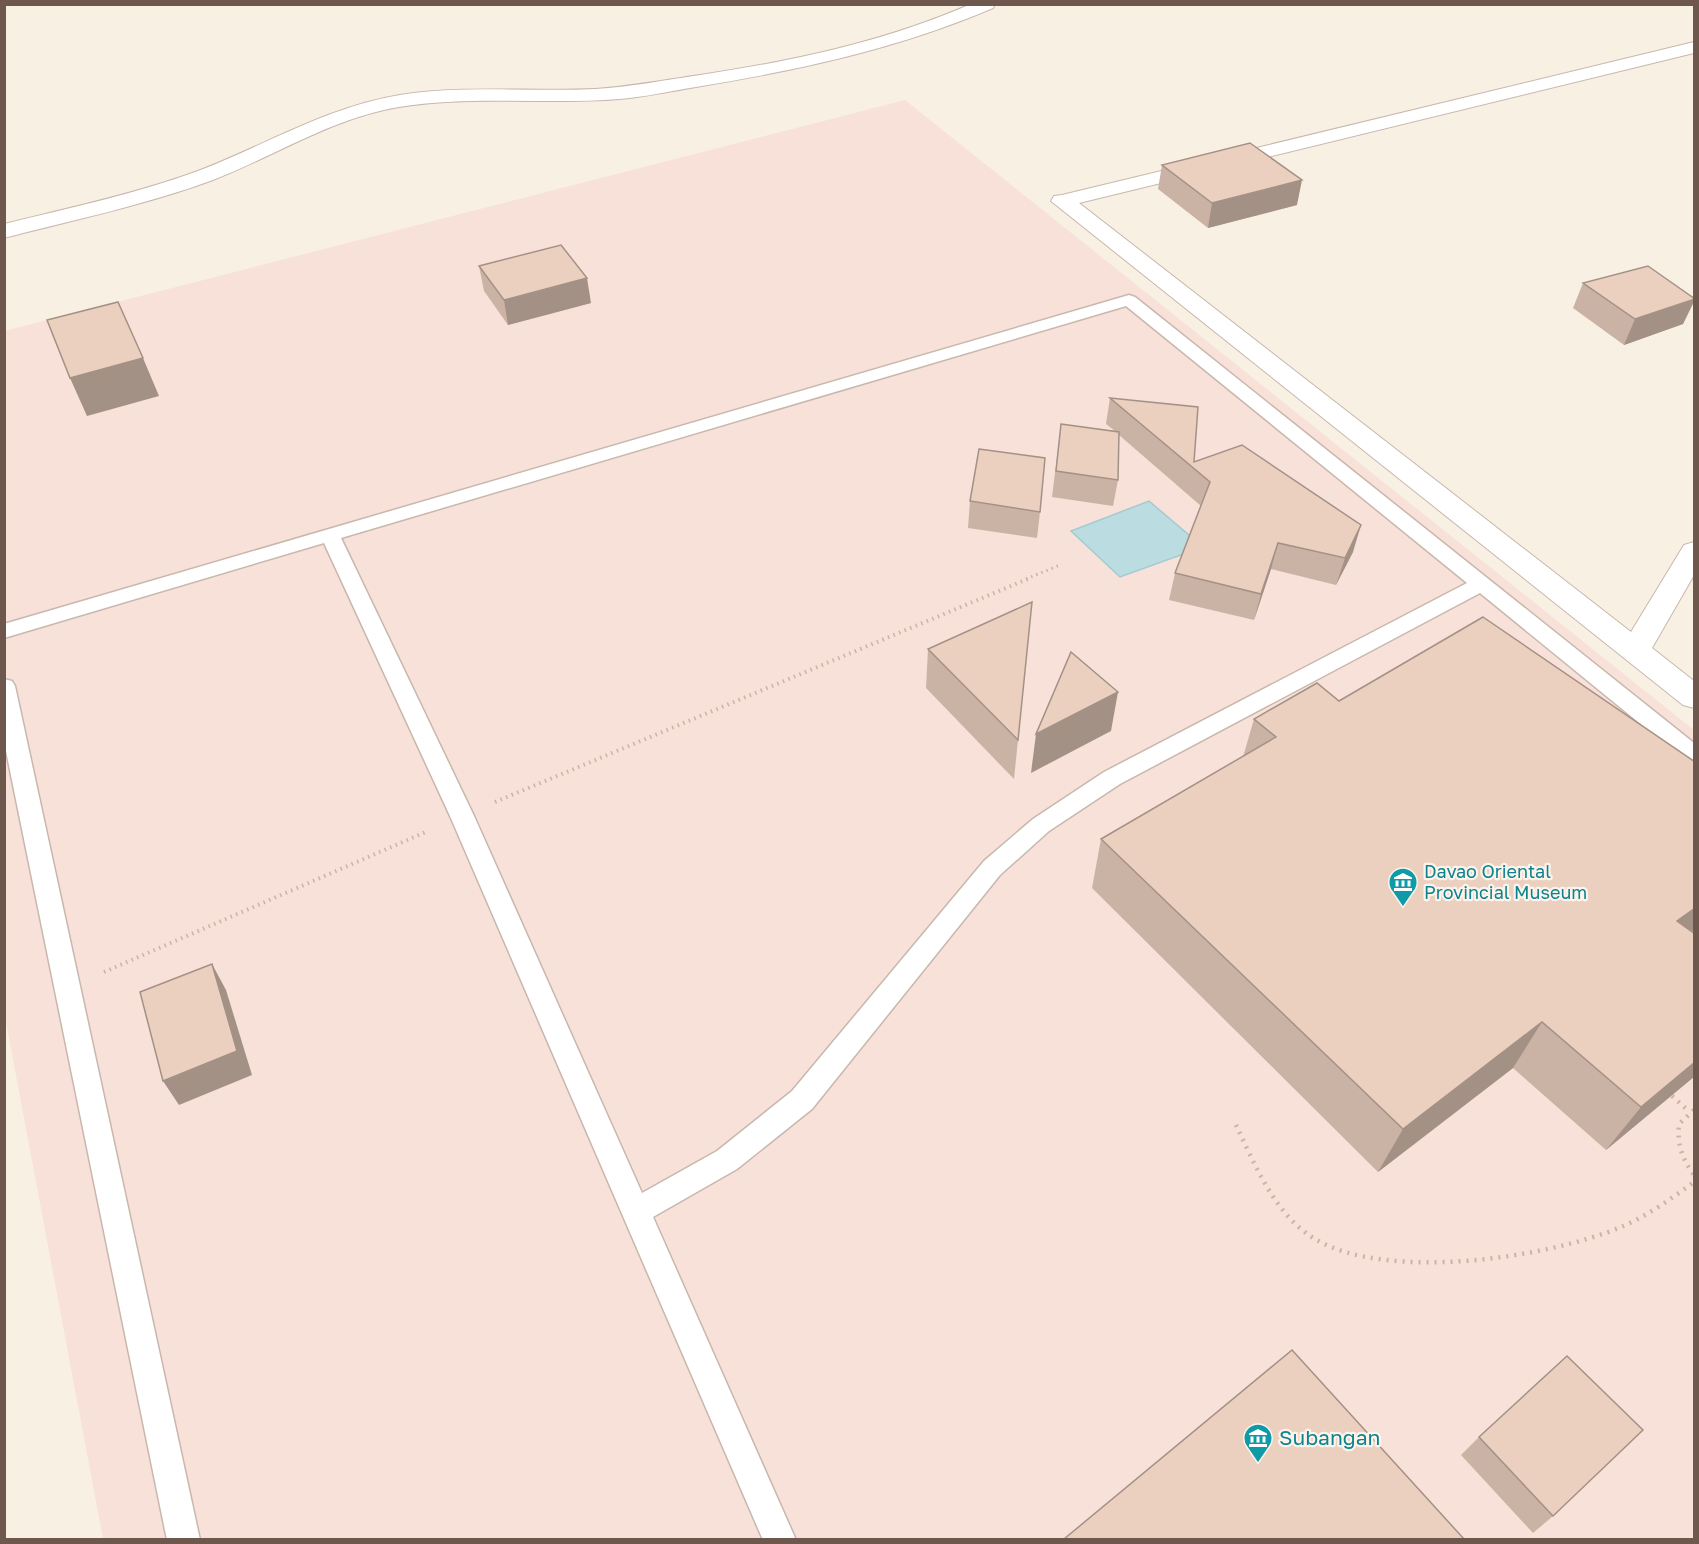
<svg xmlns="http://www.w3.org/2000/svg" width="1699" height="1544" viewBox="0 0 1699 1544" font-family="'Golos Text',sans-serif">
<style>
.commercial{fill:#f8e1d9}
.water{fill:#bbdce0;stroke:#a3cbd0;stroke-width:1.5}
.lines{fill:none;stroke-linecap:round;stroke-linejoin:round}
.service-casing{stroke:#c8b7ac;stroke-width:3}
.minor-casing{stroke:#c8b7ac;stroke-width:2}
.path-far2{stroke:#cfb2a3;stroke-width:3;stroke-dasharray:1.5 4;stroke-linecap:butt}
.path-far1{stroke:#cfb2a3;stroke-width:4;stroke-dasharray:1.5 4.5;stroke-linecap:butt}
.path{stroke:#cfb2a3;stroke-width:4.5;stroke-dasharray:2 6;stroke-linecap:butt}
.service{fill:#fff;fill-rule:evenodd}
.minor{fill:#fff;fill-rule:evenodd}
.wall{fill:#cab2a4}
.shaded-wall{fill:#a49186}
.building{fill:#ebcfbf;stroke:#a49186;stroke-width:1.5}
.labels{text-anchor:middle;stroke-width:4.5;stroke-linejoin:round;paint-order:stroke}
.culture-label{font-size:18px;fill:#0d838f;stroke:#fcf4ea;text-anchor:start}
.near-culture-label{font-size:21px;fill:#0d838f;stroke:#fcf4ea;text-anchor:start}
</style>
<rect width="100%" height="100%" fill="#f9f0e4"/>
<path class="commercial" d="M905 100 1694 730V1539H103L5 1017 4 331Z"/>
<path class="water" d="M1149 501 1203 547 1120 577 1071 531Z"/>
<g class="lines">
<g class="service-casing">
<g id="service">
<path d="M1129 295 1135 297 1694 743V763L1686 761 1480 593 1120 784 1049 831 1000 875 812 1109 737 1169 653 1217 796 1540H763L450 816 324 543 4 638V624ZM1126 306 1467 583 1104 772 1033 819 984 861 792 1091 717 1151 642 1193 474 816 341 538Z"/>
<path d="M4 679 12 681 15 686 200 1540H167L4 741Z"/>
</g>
</g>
<g class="minor-casing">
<g id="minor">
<path d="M971 4H995L993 8C897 49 799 70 696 87 671 91 645 97 620 99 547 105 472 95 399 107 332 118 275 156 213 180 145 205 74 220 4 238V224C69 208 135 194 198 171 266 145 327 107 400 95 464 85 530 92 595 89 630 87 665 80 700 75 793 61 884 42 971 4Z"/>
<path d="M1694 42V53L1079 203 1631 632 1684 545 1694 542V575L1652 648 1694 681V708L1683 705 1051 201 1054 196 1062 195Z"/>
</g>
</g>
<path class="path-far2" d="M1026 579 1060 565"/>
<g class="path-far1">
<path d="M495 802 1030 578"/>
<path d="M104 972 428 831"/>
</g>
<g class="path">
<path d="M1672 1096 1690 1112"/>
<path d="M1694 1110 1679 1124C1677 1144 1682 1159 1694 1175"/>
<path d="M1236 1125C1255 1165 1275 1215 1315 1239 1387 1282 1547 1258 1621 1227 1647 1216 1671 1199 1694 1182"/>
</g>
<use href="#service" class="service"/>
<use href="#minor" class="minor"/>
</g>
<g class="wall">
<path d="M1162 165 1297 205 1208 228 1158 189Z"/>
<path d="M479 266 591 303 508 325 484 291Z"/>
<path d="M1583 283 1695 298V300L1683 324 1624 345 1573 308Z"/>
<path d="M1110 398 1194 462 1353 552 1336 585 1271 569 1254 620 1169 600 1175 573 1201 506 1119 435 1118 480 1113 506 1052 497 1061 424 1115 431 1106 424Z"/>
<path d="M970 501 1040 512 1037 538 968 528Z"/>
<path d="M928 649 1018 740 1014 779 926 688Z"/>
<path d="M1339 701 1695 762V929L1691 931 1695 934V1076L1606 1150 1513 1068 1378 1172 1092 888 1101 839 1243 757 1254 719Z"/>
<path d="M1479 1437 1553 1516 1533 1533 1461 1455Z"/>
</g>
<g class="shaded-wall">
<path d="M1302 180 1297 205 1208 228 1212 203Z"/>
<path d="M587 278 591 303 508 325 504 300Z"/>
<path d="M1695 299 1683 324 1624 345 1635 319Z"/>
<path d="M143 358 159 396 87 416 70 378Z"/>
<path d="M1361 525 1353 552 1336 585 1345 558Z"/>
<path d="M1278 543 1271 569 1254 620 1261 594Z"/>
<path d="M1118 692 1111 731 1031 773 1036 734Z"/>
<path d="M1695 908V929L1644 968 1677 921Z"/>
<path d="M212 964 226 990 252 1075 179 1105 163 1081Z"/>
<path d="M1542 1022 1513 1068 1378 1172 1403 1129Z"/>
<path d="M1695 1062V1076L1606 1150 1641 1107Z"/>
</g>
<g class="building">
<path d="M1250 143 1302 180 1212 203 1162 165Z"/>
<path d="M561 245 587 278 504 300 479 266Z"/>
<path d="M1648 266 1695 299 1635 319 1583 283Z"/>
<path d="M118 302 143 358 70 378 47 320Z"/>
<path d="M1110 398 1198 407 1194 462 1242 445 1361 525 1345 558 1278 543 1261 594 1175 573 1210 482Z"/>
<path d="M1061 424 1119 432 1118 480 1056 471Z"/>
<path d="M979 449 1045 458 1040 512 970 501Z"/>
<path d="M1032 602 1018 740 928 649Z"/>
<path d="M1483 617 1695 762V908L1677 921 1695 934V1062L1641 1107 1542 1022 1403 1129 1101 839 1276 737 1254 719 1317 683 1339 701Z"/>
<path d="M1071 652 1118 692 1036 734Z"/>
<path d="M212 964 237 1051 163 1081 140 992Z"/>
<path d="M1292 1350 1464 1539H1064Z"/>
<path d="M1567 1356 1643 1430 1553 1516 1479 1437Z"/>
</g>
<defs>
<g id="museum-pin" transform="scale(1.5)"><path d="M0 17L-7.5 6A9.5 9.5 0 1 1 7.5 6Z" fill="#0f9aa8" stroke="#fcf4ea"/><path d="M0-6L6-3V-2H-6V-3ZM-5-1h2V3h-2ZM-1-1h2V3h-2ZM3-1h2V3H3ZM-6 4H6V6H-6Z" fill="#fff"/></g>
</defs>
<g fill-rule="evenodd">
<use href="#museum-pin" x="1403" y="882"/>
<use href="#museum-pin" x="1258" y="1438"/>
</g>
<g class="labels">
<g class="culture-label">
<text x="1424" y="878">Davao Oriental<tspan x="1424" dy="21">Provincial Museum</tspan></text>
</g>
<g class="near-culture-label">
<text x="1279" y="1445">Subangan</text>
</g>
</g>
<rect width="1699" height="1544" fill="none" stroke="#6e574d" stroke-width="12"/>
</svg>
